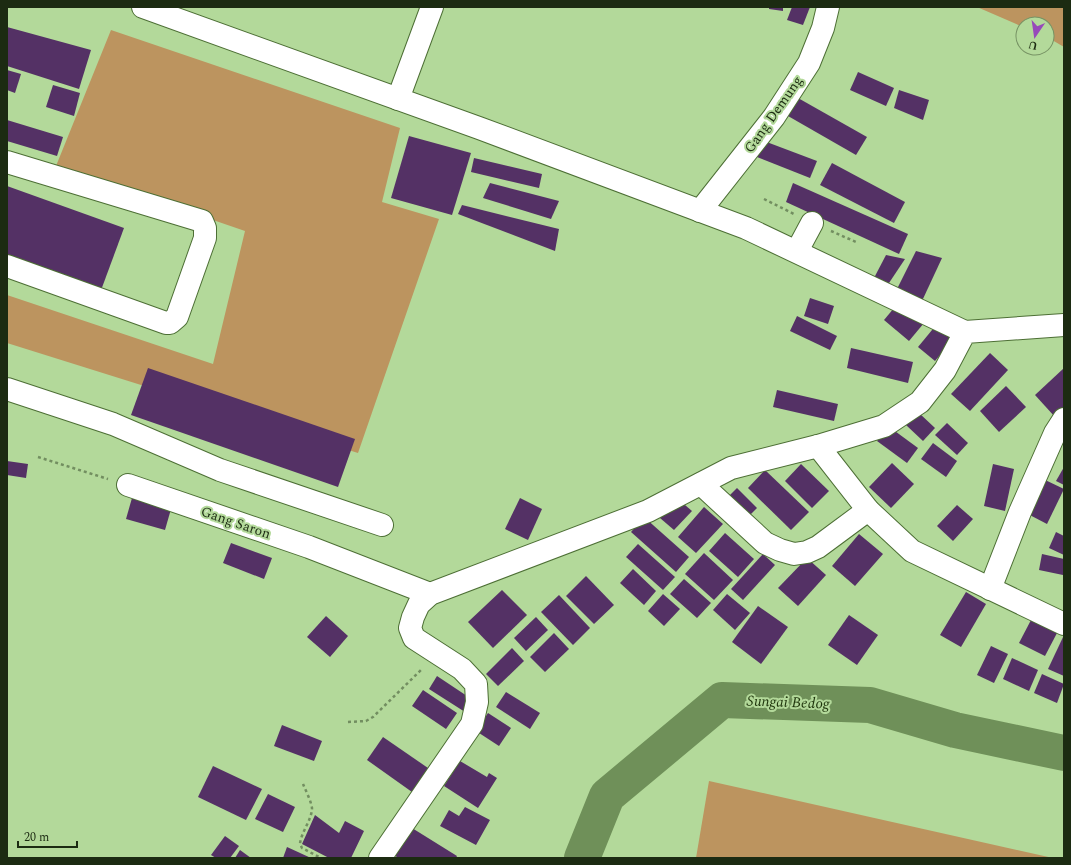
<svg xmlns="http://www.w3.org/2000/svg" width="1071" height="865" viewBox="0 0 1071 865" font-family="Spectral,serif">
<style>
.green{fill:#bc945f}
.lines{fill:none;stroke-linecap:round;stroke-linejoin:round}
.river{stroke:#6f9059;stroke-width:36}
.building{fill:#543165}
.minor-casing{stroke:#4d6f35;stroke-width:24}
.path{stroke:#728e60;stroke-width:2.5;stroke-dasharray:3 3;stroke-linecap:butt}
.minor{stroke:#fff;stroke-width:22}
.labels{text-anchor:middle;stroke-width:4;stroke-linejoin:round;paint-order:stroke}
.street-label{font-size:14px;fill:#1c2b12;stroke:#b3d99a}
.water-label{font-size:15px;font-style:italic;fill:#1e340b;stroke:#b3d99a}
</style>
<rect width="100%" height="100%" fill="#b3d99a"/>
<g class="green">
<path d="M977 7H1064V47L1047 37V24H1023V27Z"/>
<path d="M111 30 400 128 382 202 439 219 358 453 7 343V295L213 364 245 231 56 166Z"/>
<path d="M709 781 1053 858H696Z"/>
</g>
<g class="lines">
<path class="river" d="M582 858 607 796 722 700 870 705 955 730 1064 753"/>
</g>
<g class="building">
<path d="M769 7H783V11L769 9Z"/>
<path d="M792 7H810L803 25 787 20Z"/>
<path d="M7 27 91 50 79 89 7 66Z"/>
<path d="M7 70 21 74 15 93 7 90Z"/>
<path d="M858 72 894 88 886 106 850 90Z"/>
<path d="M53 85 80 93 74 116 46 107Z"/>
<path d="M899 90 929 100 923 120 894 108Z"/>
<path d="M798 98 867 137 856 155 788 116Z"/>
<path d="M7 120 63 137 57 156 7 141Z"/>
<path d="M409 136 471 153 452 215 391 198Z"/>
<path d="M764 141 817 161 810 178 757 157Z"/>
<path d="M474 158 542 174 539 188 471 172Z"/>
<path d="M832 163 905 202 894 223 820 185Z"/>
<path d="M490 183 559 201 551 219 483 198Z"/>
<path d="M793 183 908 234 899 254 786 202Z"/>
<path d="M7 186 124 228 100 293 7 259Z"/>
<path d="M462 205 559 229 555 251 458 214Z"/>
<path d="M916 251 942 258 922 301 897 289Z"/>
<path d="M886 255 905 259 887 286 874 278Z"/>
<path d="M810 298 834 306 828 324 804 316Z"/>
<path d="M899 302 924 323 909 341 884 320Z"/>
<path d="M797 316 837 336 830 350 790 331Z"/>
<path d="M937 324 954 338 935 361 918 347Z"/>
<path d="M851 348 913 362 908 383 847 368Z"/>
<path d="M990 353 1008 370 970 411 951 394Z"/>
<path d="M148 368 355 439 338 487 131 415Z"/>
<path d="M1064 368V409L1055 417 1035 395Z"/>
<path d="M1006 386 1026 407 999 432 980 411Z"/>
<path d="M777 390 838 404 834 421 773 407Z"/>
<path d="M918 412 935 428 923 441 906 425Z"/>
<path d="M947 423 968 443 957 455 935 435Z"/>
<path d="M888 426 918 448 907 463 877 441Z"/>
<path d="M933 443 957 461 946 477 921 459Z"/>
<path d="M7 461 28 464 26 478 7 475Z"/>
<path d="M892 463 914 484 891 508 869 487Z"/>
<path d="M801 464 829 491 812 508 785 481Z"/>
<path d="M993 464 1014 469 1005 511 984 506Z"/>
<path d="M1064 467V485L1056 481Z"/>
<path d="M765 470 809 512 791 530 748 488Z"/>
<path d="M1041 478 1064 489 1047 524 1024 512Z"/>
<path d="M737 488 757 508 743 522 723 502Z"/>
<path d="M134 491 173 502 165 530 126 519Z"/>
<path d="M520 498 542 509 528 540 505 529Z"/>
<path d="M678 499 692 511 674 530 660 518Z"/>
<path d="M957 505 973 519 953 541 937 526Z"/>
<path d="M704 507 723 524 696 553 678 537Z"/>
<path d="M644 517 689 557 676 572 631 532Z"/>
<path d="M1056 532 1064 536V555L1049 548Z"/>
<path d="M725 533 754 559 738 577 709 551Z"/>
<path d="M859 534 883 554 855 586 832 566Z"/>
<path d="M231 543 272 558 264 579 223 563Z"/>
<path d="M638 544 675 577 663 590 626 557Z"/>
<path d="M704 553 733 580 714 600 685 574Z"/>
<path d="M763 554 775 565 743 600 731 589Z"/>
<path d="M1042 554 1064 559 1063 575 1039 570Z"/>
<path d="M807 558 826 575 798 606 778 588Z"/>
<path d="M633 569 656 591 644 605 620 583Z"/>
<path d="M586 576 614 605 594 624 566 596Z"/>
<path d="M684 579 711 603 697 618 670 594Z"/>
<path d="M502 590 527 615 493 648 468 622Z"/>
<path d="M966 592 986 604 961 647 940 635Z"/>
<path d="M663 594 680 609 664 626 648 611Z"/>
<path d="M727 594 750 613 735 630 713 610Z"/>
<path d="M559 595 590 628 573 645 541 612Z"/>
<path d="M758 606 788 627 761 664 732 642Z"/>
<path d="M849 615 878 635 857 665 828 645Z"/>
<path d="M326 616 348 636 330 657 307 637Z"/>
<path d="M536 617 548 630 526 651 514 638Z"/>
<path d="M1031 620 1057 633 1045 656 1019 643Z"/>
<path d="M554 633 569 649 545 672 530 657Z"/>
<path d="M1064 635V676L1048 669Z"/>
<path d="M991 646 1008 654 994 683 977 675Z"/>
<path d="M512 648 524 661 498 686 486 674Z"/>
<path d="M1012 658 1038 670 1029 691 1003 679Z"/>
<path d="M1042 674 1064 684 1057 703 1034 693Z"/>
<path d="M437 676 473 700 465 712 429 689Z"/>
<path d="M423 690 457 713 446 729 412 706Z"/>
<path d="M506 692 540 713 530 729 496 707Z"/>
<path d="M488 713 511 728 499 746 476 731Z"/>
<path d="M282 725 322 741 314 761 274 746Z"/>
<path d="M383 737 428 768 412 792 367 760Z"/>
<path d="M460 761 487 777 489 773 497 778 478 808 444 786Z"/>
<path d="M213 766 262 789 246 820 198 797Z"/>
<path d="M268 794 295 807 283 832 255 819Z"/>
<path d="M465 807 490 820 476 845 440 826 449 810 459 816Z"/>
<path d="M315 815 339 833 345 821 364 831 351 858H329L302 844Z"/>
<path d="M412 828 457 856 456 858H399L395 856Z"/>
<path d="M225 836 239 846 230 858H216L211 855Z"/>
<path d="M287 847 311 858H283Z"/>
<path d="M240 850 251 858H235Z"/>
</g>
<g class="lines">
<g class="minor-casing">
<g id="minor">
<path d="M143 7 479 128 746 228 965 332"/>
<path d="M398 99 432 7"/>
<path d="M7 162 202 221 205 228V238L177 317 170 323H166L7 266"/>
<path d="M700 211 774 117 809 63 823 28 828 7"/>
<path d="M797 251 812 223"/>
<path d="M7 389 113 424 220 470 382 525"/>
<path d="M818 446 868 510 912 551 1064 624"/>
<path d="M701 484 765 543 780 550 794 554 807 552 818 547 868 510"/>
<path d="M128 485 309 547 430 594"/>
<path d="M990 589 1020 512 1055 433 1064 419"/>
<path d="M380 858 472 724 477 702 476 684 462 669 414 638 410 628 413 617 419 604 430 594 648 511 731 468 818 446 884 426 920 402 945 370 965 332 1064 325"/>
</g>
</g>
<g class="path">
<path d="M764 199 794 214"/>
<path d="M831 231 856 242"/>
<path d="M38 457 108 479"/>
<path d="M348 722 366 721 373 717 422 669"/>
<path d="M303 784C306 791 311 801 312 808 312 820 301 832 300 844L302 848 321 858"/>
</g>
<use href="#minor" class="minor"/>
</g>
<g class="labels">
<g class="street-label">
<text transform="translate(773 114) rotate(-55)" y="5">Gang Demung</text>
<text transform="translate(236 522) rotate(19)" y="5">Gang Saron</text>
</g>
<g class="water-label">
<text transform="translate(788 702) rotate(2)" y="5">Sungai Bedog</text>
</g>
</g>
<rect width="1071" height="865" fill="none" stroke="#1c2b12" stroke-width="16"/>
<g transform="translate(1035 36) rotate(193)"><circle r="19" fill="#b3d99a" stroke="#779364"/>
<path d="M0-3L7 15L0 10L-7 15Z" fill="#9749ba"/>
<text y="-6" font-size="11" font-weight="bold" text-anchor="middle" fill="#1c2b12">U</text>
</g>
<path d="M18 841v6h59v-6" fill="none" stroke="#1c2b12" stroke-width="2"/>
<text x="24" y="841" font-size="12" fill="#1c2b12" stroke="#b3d99a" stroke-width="3" paint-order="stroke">20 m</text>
</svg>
